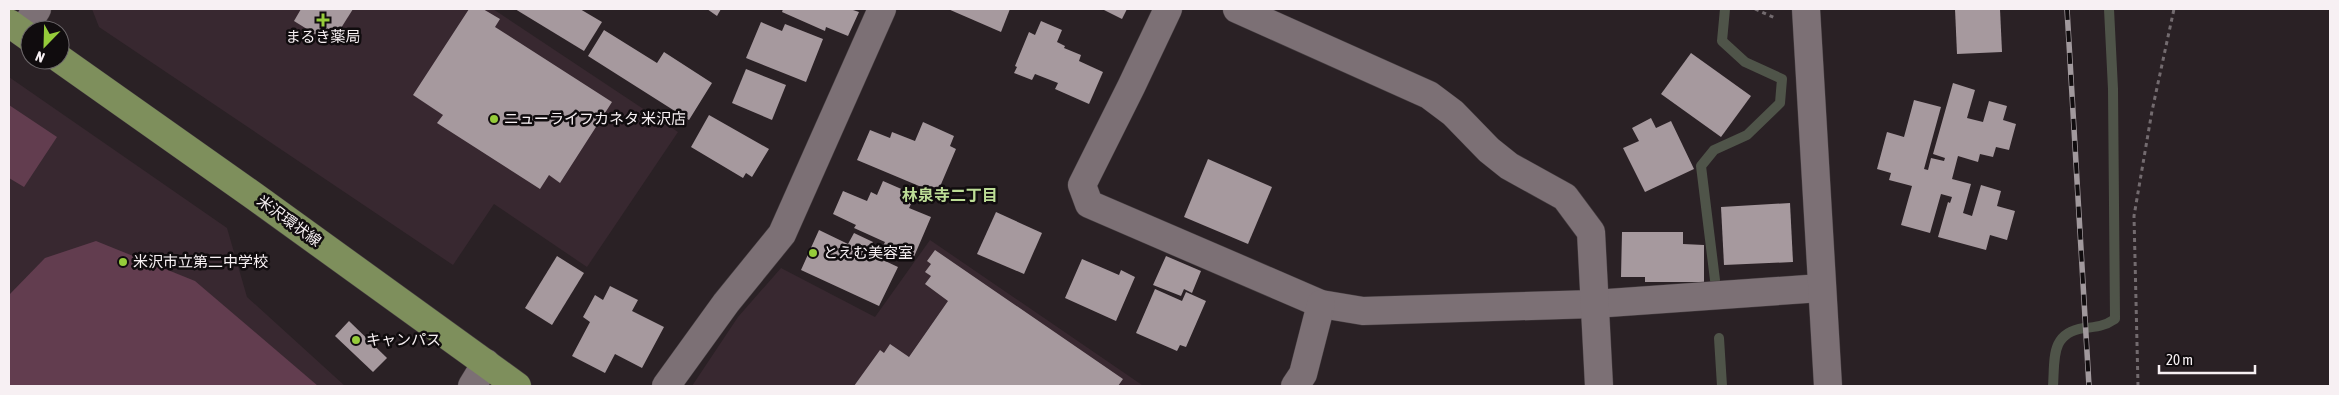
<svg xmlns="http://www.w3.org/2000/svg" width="2339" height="395" viewBox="0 0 2339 395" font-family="'Asap Condensed','Noto Sans JP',sans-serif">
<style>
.built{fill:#382830}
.green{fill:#623d4f}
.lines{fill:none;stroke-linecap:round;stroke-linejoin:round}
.stream{stroke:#4f5449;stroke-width:10}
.building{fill:#a6999e}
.minor-casing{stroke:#453d40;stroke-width:29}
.major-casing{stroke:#453d40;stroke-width:29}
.path{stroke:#736b6f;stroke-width:3;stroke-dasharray:4 4;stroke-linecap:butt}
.minor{stroke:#7c7075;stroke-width:28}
.major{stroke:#7e8f5c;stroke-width:28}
.rail-casing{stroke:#a1999d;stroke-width:5.5}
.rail{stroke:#100c0e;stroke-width:4;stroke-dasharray:11;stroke-linecap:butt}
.poi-dot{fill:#95cc3a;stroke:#100c0e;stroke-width:2}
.labels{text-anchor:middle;stroke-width:5;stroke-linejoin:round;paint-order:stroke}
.poi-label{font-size:15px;fill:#f7f0f3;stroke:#100c0e;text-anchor:start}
.street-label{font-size:15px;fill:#f7f0f3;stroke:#100c0e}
.neighbourhood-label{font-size:16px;font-weight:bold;fill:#bddd96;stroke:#100c0e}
</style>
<rect width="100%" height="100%" fill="#2a2125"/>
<g class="built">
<path d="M92 9H493L678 132 587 267 494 204 453 265 99 27Z"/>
<path d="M9 77 227 228 247 297 345 386H9Z"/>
<path d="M930 240 1142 385 692 386 738 317 781 268 875 317Z"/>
</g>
<g class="green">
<path d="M9 105 57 137 24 187 9 178Z"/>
<path d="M96 241 195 281 318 386H9V295L45 258Z"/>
</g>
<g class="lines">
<g class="stream">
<path d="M1715 280 1701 166 1714 150 1747 135 1780 103 1782 79 1745 62 1722 41 1725 9"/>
<path d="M1719 338 1722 386"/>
<path d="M2053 386C2055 359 2050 333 2084 328 2096 327 2105 326 2115 319L2113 89 2109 9"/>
</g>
</g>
<g class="building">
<path d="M301 9H353L331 44 294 21Z"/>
<path d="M469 9H483L500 19 495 27 612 102 560 183 549 175 540 189 437 123 443 115 413 95Z"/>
<path d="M515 9H580L602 22 584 51Z"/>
<path d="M707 9H721L717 16Z"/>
<path d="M783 9H850L859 12 848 36 826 27 825 31 782 12Z"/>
<path d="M948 9H1010L1001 32Z"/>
<path d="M1102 9H1127L1122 19Z"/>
<path d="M1955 9H2000L2002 52 1957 54Z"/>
<path d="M1041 21 1062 30 1057 42 1065 46 1064 48 1081 55 1079 61 1103 72 1089 104 1055 89 1058 83 1035 74 1032 80 1014 73 1017 67 1015 66 1029 32 1035 35Z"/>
<path d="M761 22 782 31 785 24 823 39 806 82 746 58Z"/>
<path d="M604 30 657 63 664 52 712 83 689 120 588 56Z"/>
<path d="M1691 53 1751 96 1721 137 1661 94Z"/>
<path d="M746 69 786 85 772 120 732 103Z"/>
<path d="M1953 83 1975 90 1967 118 1983 122 1989 101 2007 106 2003 120 2016 124 2009 150 1996 147 1993 157 1980 154 1978 162 1958 156 1952 179 1971 184 1963 213 1972 216 1981 185 2001 191 1997 206 2015 211 2007 240 1990 235 1986 250 1938 237 1948 202 1950 203 1952 197 1941 194 1930 233 1901 225 1912 186 1889 180 1891 173 1877 169 1887 132 1904 137 1914 100 1941 107 1924 169 1928 170 1931 158 1944 161 1945 158 1933 154Z"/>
<path d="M709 115 769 149 752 177 746 173 743 178 691 147Z"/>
<path d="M1651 118 1656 128 1671 121 1694 169 1645 192 1623 148 1639 141 1632 128Z"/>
<path d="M923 122 954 136 950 146 956 149 939 189 933 187 931 191 857 160 870 130 890 138 892 132 915 141Z"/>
<path d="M1208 159 1272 187 1248 244 1184 217Z"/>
<path d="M883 181 906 191 903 198 912 202 909 208 931 217 913 259 883 246 885 242 854 228 856 225 833 214 843 191 867 201 871 192 877 195Z"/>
<path d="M1790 203 1793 262 1724 265 1721 207Z"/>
<path d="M996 212 1042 233 1024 274 977 254Z"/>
<path d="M819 230 848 244 854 233 873 242 868 253 898 267 879 306 801 270Z"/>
<path d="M1622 232H1683V244L1704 245V282H1645V277H1621Z"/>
<path d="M935 250 1123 379 1118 386H854L880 350 884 353 890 344 909 357 948 301 925 284 931 276 925 272 931 264 927 261Z"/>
<path d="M557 256 584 273 552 325 525 308Z"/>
<path d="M1166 256 1201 271 1192 293 1184 289 1181 296 1153 285Z"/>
<path d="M1082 259 1119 275 1121 270 1135 277 1116 321 1065 298Z"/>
<path d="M610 286 638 300 632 311 664 327 642 368 615 354 605 373 572 356 590 322 583 317 595 295 603 300Z"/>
<path d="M1155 289 1182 301 1186 292 1206 301 1186 347 1180 345 1177 351 1136 333Z"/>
<path d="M349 321 387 358 373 372 335 336Z"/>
</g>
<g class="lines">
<g class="minor-casing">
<g id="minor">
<path d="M1168 9 1131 87 1082 185 1089 204 1321 304 1363 311 1594 304 1821 288"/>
<path d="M1237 9 1429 95 1453 113 1489 150 1509 166 1565 197 1591 232 1599 386"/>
<path d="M1806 9 1828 386"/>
<path d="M22 32 37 9"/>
<path d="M472 386 486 363"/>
<path d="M666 386 726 303 782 234 882 9"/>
<path d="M1295 386 1303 374 1321 304"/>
</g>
</g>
<g class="major-casing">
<g id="major">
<path d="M9 23 30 38"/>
<path d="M60 59 254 196 517 386"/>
</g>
</g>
<g class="path">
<path d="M1755 9 1775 18"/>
<path d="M2138 386 2134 216 2152 111 2174 9"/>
</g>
<use href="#minor" class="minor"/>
<use href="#major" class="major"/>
<g class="rail-casing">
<path id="rail" d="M2067 9 2089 386"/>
</g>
<use href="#rail" class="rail"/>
</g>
<g class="poi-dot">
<path d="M320.5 12.5h5v5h5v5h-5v5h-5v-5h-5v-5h5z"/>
<circle cx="494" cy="119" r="5"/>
<circle cx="813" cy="253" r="5"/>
<circle cx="123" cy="262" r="5"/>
<circle cx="356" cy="340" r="5"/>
</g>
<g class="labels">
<g class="poi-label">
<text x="323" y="42" text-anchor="middle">まるき薬局</text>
<text x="504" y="124">ニューライフカネタ 米沢店</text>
<text x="823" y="258">とえむ美容室</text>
<text x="133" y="267">米沢市立第二中学校</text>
<text x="366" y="345">キャンパス</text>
</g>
<g class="street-label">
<text transform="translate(289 221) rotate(36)" y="5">米沢環状線</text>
</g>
<g class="neighbourhood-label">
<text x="950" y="201">林泉寺二丁目</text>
</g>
</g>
<rect width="2339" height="395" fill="none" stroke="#f7f0f3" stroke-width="20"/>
<g transform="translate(45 45) rotate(203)"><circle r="24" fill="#100c0e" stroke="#6c676a"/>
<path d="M0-4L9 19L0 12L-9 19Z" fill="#95cc3a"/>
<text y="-8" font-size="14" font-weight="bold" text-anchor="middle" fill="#f7f0f3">N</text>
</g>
<path d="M2159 365v8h96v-8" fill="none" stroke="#f7f0f3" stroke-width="2.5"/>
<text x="2166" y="365" font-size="15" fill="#f7f0f3" stroke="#100c0e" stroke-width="4" paint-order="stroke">20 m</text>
</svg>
